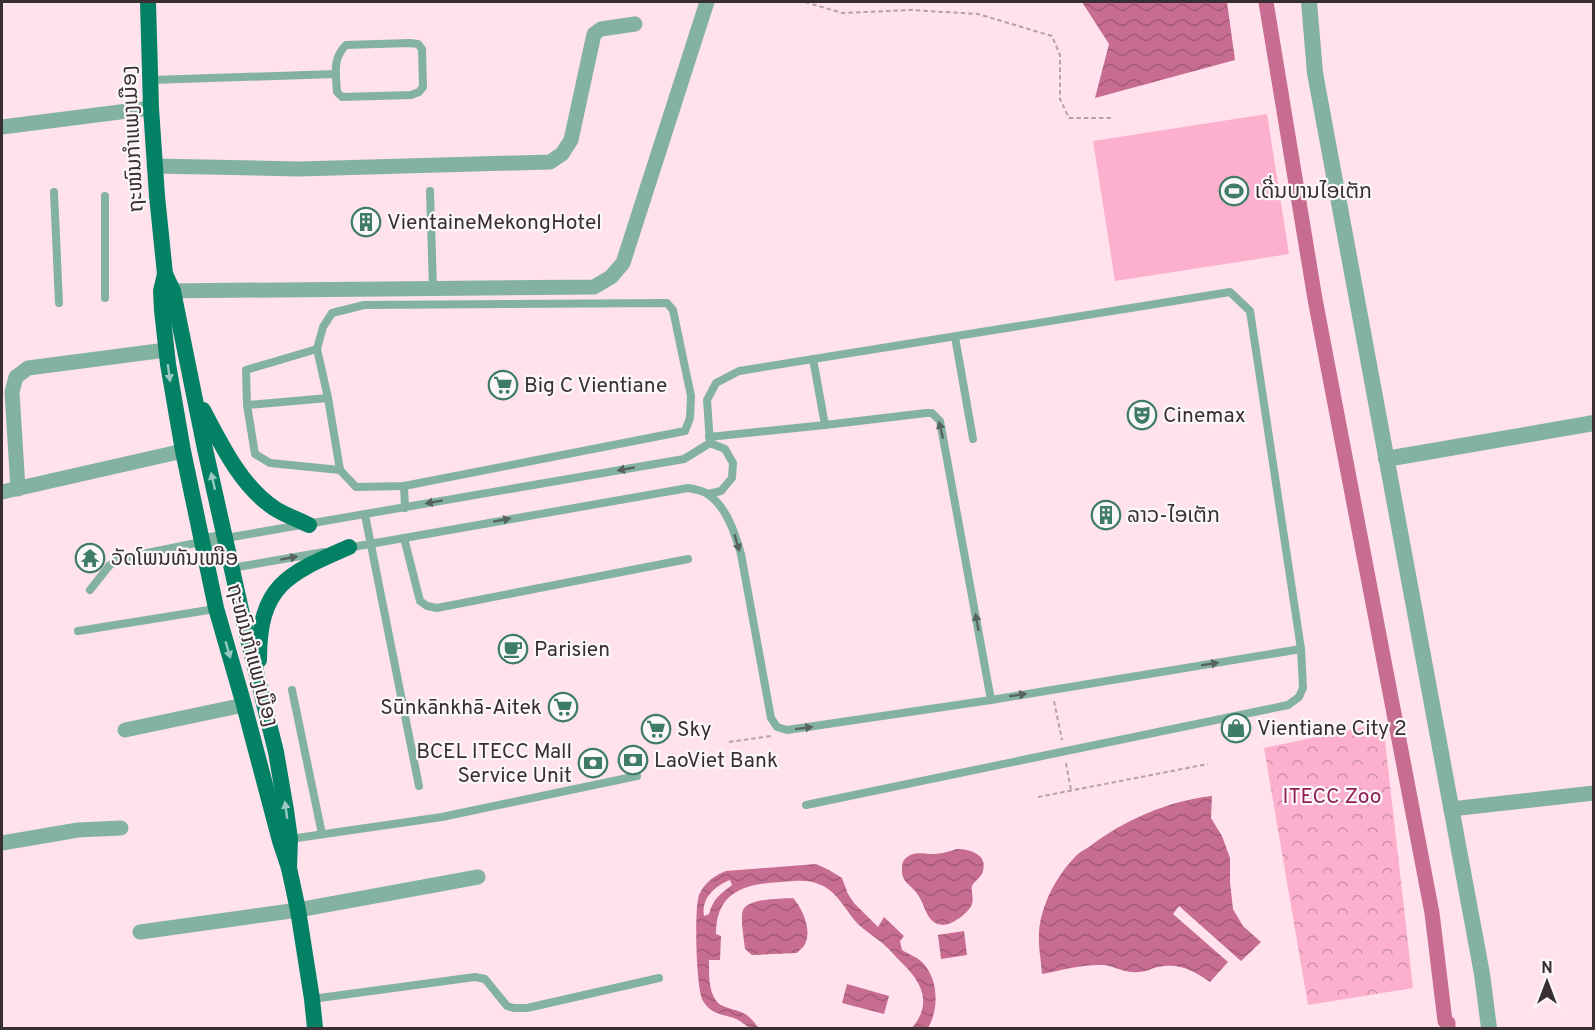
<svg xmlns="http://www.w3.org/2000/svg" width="1595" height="1030" viewBox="0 0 1595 1030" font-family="Overpass,'Noto Sans Lao',sans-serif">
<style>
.park{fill:url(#park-crowns)}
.garden{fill:#fdb0cd}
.water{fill:url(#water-waves);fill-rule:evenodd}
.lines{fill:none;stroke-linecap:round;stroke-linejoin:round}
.canal{stroke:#c86d92;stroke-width:15}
.path{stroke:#b7a1a8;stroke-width:2;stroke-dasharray:4.5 3;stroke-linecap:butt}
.service{stroke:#84b2a1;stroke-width:8}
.minor{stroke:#84b2a1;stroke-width:15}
.tertiary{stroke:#84b2a1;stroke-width:16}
.primary{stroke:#028165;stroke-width:16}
.oneway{fill:#98c8be}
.oneway2{fill:#57635e}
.labels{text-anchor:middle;stroke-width:4.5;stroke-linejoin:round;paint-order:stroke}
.street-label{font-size:21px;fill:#392e32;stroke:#fcf7f9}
.poi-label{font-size:21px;fill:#392e32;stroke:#fcf7f9;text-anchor:start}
.park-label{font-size:21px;fill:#8e1f57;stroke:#fcf7f9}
</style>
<defs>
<pattern id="park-crowns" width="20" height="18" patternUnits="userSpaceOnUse" patternTransform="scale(1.5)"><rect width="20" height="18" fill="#fdb0cd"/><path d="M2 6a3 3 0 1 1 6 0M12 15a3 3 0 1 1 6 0" fill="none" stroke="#ce90a7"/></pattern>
<pattern id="water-waves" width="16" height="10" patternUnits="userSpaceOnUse" patternTransform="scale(1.5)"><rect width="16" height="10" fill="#c86d92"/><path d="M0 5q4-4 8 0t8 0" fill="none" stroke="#a35a78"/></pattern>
</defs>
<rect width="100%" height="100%" fill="#ffe2ec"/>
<path class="park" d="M1383 723 1413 988 1308 1005 1264 748Z"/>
<path class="garden" d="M1267 114 1289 254 1115 281 1093 141Z"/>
<g class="water">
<path d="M1082 2H1227L1235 60 1095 98 1109 44Z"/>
<path d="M1212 796 1211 818 1222 836 1230 858V882L1233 909 1243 926 1261 942 1241 961 1179 906 1173 914 1228 962 1210 982C1192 970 1180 963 1158 967 1152 968 1146 972 1139 972 1126 974 1115 966 1103 965 1082 964 1062 970 1042 974 1041 960 1038 945 1039 932 1041 905 1056 877 1074 858 1078 853 1084 850 1089 847 1124 820 1168 801 1212 796Z"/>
<path d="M957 849C969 849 988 854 983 871 982 877 974 881 972 886 971 892 974 899 972 904 969 913 952 925 943 925 926 924 926 906 918 895 912 885 901 883 902 869 902 866 902 863 904 860 912 850 924 854 934 854 941 854 950 851 957 849Z"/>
<path d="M816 864 829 870 842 878 848 894 854 903 878 927 884 917 904 936 900 941 902 950C908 954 917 957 922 962 939 979 939 1009 928 1028H912C935 1000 919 979 897 958 891 951 884 944 877 939 871 934 864 930 859 925 846 912 839 893 821 885 808 879 795 881 781 882 744 884 716 892 716 934L721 936 720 960H709C709 974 708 992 718 1003 724 1008 734 1009 741 1012 749 1015 754 1022 759 1028 745 1029 746 1023 734 1018 721 1014 711 1014 703 1001 696 989 694 908 699 895 704 883 715 875 726 871ZM730 880 732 885C720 894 713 899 709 914L704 916C701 898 715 886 730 880Z"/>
<path d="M793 898C803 909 813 932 804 946 802 948 799 951 797 953L752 955 745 949C744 939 740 918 743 910 749 898 781 899 793 898Z"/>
<path d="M964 931 967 955 941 959 938 935Z"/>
<path d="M847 984 889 996 884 1014 842 1003Z"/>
</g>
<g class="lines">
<path class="canal" d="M1266 2 1315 299 1432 913 1445 1021 1448 1023V1028"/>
<g class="path">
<path d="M805 2 842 13 911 10 978 14 1052 36 1060 55V99L1069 118H1112"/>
<path d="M1054 701 1062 740"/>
<path d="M729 742 771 736"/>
<path d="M1066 763 1071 790"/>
<path d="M1038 797 1208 764"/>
</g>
<g class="service">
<path d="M410 43 418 44 422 49 423 87 419 92 411 95 342 97 337 92C336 74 332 59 346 45Z"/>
<path d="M151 80 336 74"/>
<path d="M430 191 433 288"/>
<path d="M54 192 59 303"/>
<path d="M105 298V196"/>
<path d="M667 303 673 310 691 396 690 418 685 431 404 486 356 487 340 470 328 398 317 349 323 327 332 313 364 305Z"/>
<path d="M955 337 973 439"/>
<path d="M317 349 246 370 247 405 255 454 270 463 340 470"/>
<path d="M813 359 825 425 926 413H932L940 421 991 700"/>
<path d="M247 405 328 398"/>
<path d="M709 437 825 425"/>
<path d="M404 486 405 508"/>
<path d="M708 494 721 491 732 478 733 463 725 449 710 443"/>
<path d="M365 515 419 786"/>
<path d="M226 538 684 459 710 443"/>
<path d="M404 538 420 601 427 606 437 608 688 559"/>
<path d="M347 548 688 488C694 489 700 490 706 493 726 505 735 533 741 554L771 718 777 727 787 730 991 700 1301 649 1250 311 1230 292 739 371 716 383 707 400 710 443"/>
<path d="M232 568 324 552"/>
<path d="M90 590 109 566 118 559 201 542"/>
<path d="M78 631 215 609"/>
<path d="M292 690 322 834"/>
<path d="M806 805 1288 705 1299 697 1303 688 1301 649"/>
<path d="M290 839 442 817 637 776"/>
<path d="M312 999 475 977 485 979 507 1006 514 1008H527L659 978"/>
</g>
<g class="minor">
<path d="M2 127 151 108"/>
<path d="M154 166 299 169 550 162 562 154 571 140 594 34 601 29 635 24"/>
<path d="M161 291 594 287 611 277 623 263 707 2"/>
<path d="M18 489 12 392 16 377 28 368 166 350"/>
<path d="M2 492 183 451"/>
<path d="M201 542 226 538"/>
<path d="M125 730 244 705"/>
<path d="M1451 809 1594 793"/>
<path d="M2 843 78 830 121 828"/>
<path d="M140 932 298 910 478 877"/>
</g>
<g class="tertiary">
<path d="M1309 2 1315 73 1482 974 1489 1028"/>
<path d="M1386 459 1594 423"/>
</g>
<g class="primary">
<path d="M148 2 151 108 157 196 165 274 173 291 205 449 244 623 276 752 286 810 290 839 289 868"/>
<path d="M165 274 161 291 162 310 168 364 183 451 216 608 244 705 280 841 289 868 298 910 312 999 315 1028"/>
<path d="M203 410C221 444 241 486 274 508 284 515 298 519 309 525"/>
<path d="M259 660C259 585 287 574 349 547"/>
</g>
</g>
<defs><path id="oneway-solid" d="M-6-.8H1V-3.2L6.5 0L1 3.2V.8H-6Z" transform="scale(1.5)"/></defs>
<g class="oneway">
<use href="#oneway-solid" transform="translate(169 373) rotate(82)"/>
<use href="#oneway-solid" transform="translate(213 481) rotate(-103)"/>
<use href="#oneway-solid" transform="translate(228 650) rotate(74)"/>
<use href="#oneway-solid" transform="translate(286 810) rotate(-98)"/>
</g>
<g class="oneway2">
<use href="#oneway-solid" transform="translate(941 430) rotate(-103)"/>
<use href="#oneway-solid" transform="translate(626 469) rotate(170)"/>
<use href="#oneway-solid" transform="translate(434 502) rotate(170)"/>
<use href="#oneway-solid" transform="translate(502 520) rotate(-10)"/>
<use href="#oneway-solid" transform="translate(737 543) rotate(74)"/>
<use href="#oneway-solid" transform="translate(289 558) rotate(-10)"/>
<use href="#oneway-solid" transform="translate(977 622) rotate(-100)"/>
<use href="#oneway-solid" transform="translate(1210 664) rotate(-9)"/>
<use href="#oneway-solid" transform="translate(1018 695) rotate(-9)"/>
<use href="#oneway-solid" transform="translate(804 728) rotate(-7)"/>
</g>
<defs>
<g id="stadium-ring" transform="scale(1.5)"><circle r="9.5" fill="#fcf7f9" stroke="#3e7b68" stroke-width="1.5"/><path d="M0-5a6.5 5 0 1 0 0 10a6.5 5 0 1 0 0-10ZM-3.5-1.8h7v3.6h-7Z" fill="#3e7b68"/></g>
<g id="building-ring" transform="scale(1.5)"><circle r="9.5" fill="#fcf7f9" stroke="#3e7b68" stroke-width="1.5"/><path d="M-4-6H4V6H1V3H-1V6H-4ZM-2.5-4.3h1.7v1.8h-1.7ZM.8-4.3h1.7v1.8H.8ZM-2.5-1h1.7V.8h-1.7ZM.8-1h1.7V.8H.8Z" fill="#3e7b68"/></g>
<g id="supermarket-ring" transform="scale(1.5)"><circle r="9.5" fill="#fcf7f9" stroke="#3e7b68" stroke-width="1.5"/><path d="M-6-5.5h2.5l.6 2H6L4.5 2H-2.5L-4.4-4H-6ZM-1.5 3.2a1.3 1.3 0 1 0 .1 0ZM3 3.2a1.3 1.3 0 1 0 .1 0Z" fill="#3e7b68"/></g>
<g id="theatre-ring" transform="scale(1.5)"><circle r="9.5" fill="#fcf7f9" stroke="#3e7b68" stroke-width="1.5"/><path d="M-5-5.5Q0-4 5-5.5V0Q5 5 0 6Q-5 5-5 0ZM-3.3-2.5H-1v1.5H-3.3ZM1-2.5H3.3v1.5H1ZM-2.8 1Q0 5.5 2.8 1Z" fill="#3e7b68"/></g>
<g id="temple-ring" transform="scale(1.5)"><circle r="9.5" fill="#fcf7f9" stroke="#3e7b68" stroke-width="1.5"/><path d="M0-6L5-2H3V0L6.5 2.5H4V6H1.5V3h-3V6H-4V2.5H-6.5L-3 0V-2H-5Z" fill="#3e7b68"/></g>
<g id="cafe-ring" transform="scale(1.5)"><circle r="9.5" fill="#fcf7f9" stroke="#3e7b68" stroke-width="1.5"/><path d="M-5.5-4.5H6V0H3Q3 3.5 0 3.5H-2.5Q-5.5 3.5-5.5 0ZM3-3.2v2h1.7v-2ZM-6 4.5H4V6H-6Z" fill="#3e7b68"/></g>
<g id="shop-ring" transform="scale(1.5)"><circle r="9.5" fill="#fcf7f9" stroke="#3e7b68" stroke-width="1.5"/><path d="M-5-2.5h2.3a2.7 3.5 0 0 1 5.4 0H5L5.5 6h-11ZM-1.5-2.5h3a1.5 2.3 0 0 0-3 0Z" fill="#3e7b68"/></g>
<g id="bank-ring" transform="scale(1.5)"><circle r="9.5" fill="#fcf7f9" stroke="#3e7b68" stroke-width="1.5"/><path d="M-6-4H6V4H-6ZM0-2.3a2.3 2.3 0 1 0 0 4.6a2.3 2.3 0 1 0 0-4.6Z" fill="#3e7b68"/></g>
</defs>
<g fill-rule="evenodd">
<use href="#stadium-ring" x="1234" y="191"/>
<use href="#building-ring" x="366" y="222"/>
<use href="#supermarket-ring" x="503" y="385"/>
<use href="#theatre-ring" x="1142" y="415"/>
<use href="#building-ring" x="1106" y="515"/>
<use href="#temple-ring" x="90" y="558"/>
<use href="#cafe-ring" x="513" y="649"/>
<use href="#supermarket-ring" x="563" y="707"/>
<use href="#shop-ring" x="1236" y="728"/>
<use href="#supermarket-ring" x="656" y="729"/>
<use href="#bank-ring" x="633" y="760"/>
<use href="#bank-ring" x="593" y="763"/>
</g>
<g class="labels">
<g class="street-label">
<text transform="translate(132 139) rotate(-93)" y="7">ຖະໜົນກຳແພງເມືອງ</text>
<text transform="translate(253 655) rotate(75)" y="7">ຖະໜົນກຳແພງເມືອງ</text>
</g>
<g class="poi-label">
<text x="1255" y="198">ເດີ່ນບານໄອເຕັກ</text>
<text x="387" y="229">VientaineMekongHotel</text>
<text x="524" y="392">Big C Vientiane</text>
<text x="1163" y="422">Cinemax</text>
<text x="1127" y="522">ລາວ-ໄອເຕັກ</text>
<text x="111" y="565">ວັດໂພນທັນເໜືອ</text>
<text x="534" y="656">Parisien</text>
<text x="542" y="714" text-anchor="end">Sūnkānkhā-Aitek</text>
<text x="1257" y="735">Vientiane City 2</text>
<text x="677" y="736">Sky</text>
<text x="572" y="758" text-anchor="end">BCEL ITECC Mall<tspan x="572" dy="24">Service Unit</tspan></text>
<text x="654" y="767">LaoViet Bank</text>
</g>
<g class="park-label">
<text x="1332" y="803">ITECC Zoo</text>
</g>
</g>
<rect width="1595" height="1030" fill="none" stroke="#392e32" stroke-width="6"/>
<g transform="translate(1547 982)" stroke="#fcf7f9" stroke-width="4.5" paint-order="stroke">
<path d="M0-4.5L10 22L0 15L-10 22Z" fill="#392e32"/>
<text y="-9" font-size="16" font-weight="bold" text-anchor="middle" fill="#392e32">N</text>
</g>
</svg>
